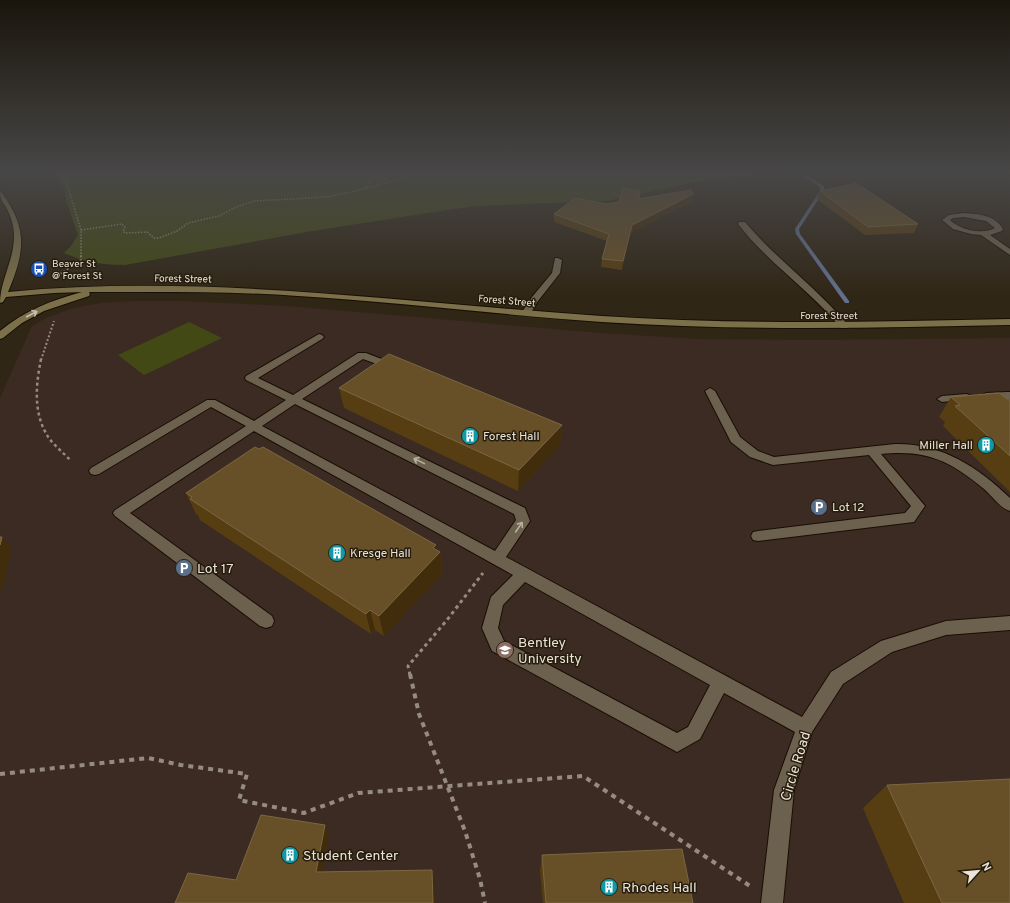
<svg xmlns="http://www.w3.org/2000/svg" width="1010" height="903" viewBox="0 0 1010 903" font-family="Overpass,sans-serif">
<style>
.education{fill:#3c2b22}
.green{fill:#434915}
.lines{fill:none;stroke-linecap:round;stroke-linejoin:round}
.stream{fill:#62708e;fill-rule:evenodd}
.lane-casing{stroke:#180f02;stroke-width:2}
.street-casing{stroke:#180f02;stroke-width:2}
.secondary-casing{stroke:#180f02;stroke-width:2}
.path-far4{stroke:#958c7f;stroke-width:1.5;stroke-dasharray:1.5 1.5;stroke-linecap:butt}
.path-far3{stroke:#958c7f;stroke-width:2;stroke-dasharray:2 2;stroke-linecap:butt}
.path-far2{stroke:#958c7f;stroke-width:2.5;stroke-dasharray:3 3;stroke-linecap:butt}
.path-far1{stroke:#958c7f;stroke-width:3;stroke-dasharray:3.5 3.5;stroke-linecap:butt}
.path{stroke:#958c7f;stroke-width:4;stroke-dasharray:5 5;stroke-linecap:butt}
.lane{fill:#6c614f;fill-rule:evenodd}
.street{fill:#6c614f;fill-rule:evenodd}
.secondary{fill:#7b704a;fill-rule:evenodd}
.wall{fill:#573e12}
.shaded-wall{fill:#412d0b}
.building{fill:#675027;stroke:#7b6743}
.oneway{stroke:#c9c0ae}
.oneway2{stroke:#b8afa2}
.labels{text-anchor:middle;stroke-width:3;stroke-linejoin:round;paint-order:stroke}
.far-poi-label{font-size:10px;fill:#eae3d9;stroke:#261c0c;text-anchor:start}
.far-street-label{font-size:10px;fill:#eae3d9;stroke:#261c0c}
.poi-label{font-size:12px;fill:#eae3d9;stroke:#261c0c;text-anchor:start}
.near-poi-label{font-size:14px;fill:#eae3d9;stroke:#261c0c;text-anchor:start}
.near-street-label{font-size:14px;fill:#eae3d9;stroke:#261c0c}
</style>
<rect width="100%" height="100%" fill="#302616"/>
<path class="education" d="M133 301H182L288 306 600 333 698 339 808 340 1010 338V903H0V398L32 326 48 317 74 308 100 303Z"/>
<g class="green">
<path d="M43 171H788L789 172 709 179 607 201 478 206 447 210 312 231 125 265C103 265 84 262 64 253L71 246 78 235 66 200 64 188 59 178Z"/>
<path d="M189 322 222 338 144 375 118 355Z"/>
</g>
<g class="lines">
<path class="stream" d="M806 171H810L808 176 824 186V191L799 229 800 234 849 301V303H845L796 234 795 229 820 191V187L805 177Z"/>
<g class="lane-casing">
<g id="lane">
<path d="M739 222H745C776 259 816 287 847 324L849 326 847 328H841C810 290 768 263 738 224Z"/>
<path d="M319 334 322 335 324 337 322 339 258 378 293 395 358 353H366L397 365 398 367 397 369 393 370 363 359 302 399 525 508 530 521 506 557 802 717 831 672 881 641 946 621 1010 616V630L946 635 892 652 843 684 812 732 794 790 783 903H761L774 790 795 732 724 693 700 739 677 752 492 651 482 628 491 597 513 575 254 431 130 513 272 616 274 621 272 626 266 628 260 626 115 516 113 513 115 510 246 426 211 407 99 474 95 475 91 474 89 471 91 468 207 400H215L254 421 286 400 246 380 245 378 246 376ZM295 404 514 514 516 520 495 551 262 426ZM525 582 710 685 688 727 677 733 504 641 498 628 503 605Z"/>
<path d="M710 388 715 391 740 437 758 451 774 457 895 444C941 443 978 467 1010 498V511C1000 508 992 496 984 489 951 461 926 449 881 454L925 506 914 522 758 541 753 540 751 536 753 532 758 531 905 513 911 506 869 455 773 465 750 457 731 442 705 391Z"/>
<path d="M1007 392H1010V400C1002 398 986 402 981 396L986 393Z"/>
<path d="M966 394 970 395 971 397 970 399 942 402 937 399 942 396Z"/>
</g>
</g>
<g class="street-casing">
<g id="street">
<path d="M964 213C979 214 995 215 1003 229L1002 231 990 235 1010 249V255L981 235 971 234 953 229 942 220 949 215ZM964 217 986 221 995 228C982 235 960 230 950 220L953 218Z"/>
<path d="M555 258H558L562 260 560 273 538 301 530 314H524L522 312 532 297 552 273Z"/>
</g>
</g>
<g class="secondary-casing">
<path id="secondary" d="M0 192 2 193C28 229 25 252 8 292 206 273 404 303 602 316 738 325 874 322 1010 319V325C874 328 738 331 602 322 501 315 399 302 298 296 228 291 159 292 89 292L90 294 89 296 44 311 22 323 3 338 0 339V331C24 311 52 300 82 292L54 293 6 297 3 302 0 303C0 280 14 261 14 236 14 226 11 217 7 209 3 202 0 200 0 192Z"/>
</g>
<g class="path-far4">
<path d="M63 171 81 230V254"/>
<path d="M359 171 389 180"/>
<path d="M364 189 374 176"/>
<path d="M81 230 122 224 125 227 123 231 125 233 147 232 154 238H159L177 231 188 223 219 216 236 207 254 201 328 197 364 189 427 171"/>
</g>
<g class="path-far3">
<path d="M60 274 81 260V253"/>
<path d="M41 360 54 321"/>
</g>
<path class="path-far2" d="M41 359C36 384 33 412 47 435 52 444 63 452 70 460"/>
<path class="path-far1" d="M410 675 408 666 447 620 483 573"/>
<g class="path">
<path d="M410 674 419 714 465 831 480 879 485 903"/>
<path d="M0 774 148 758 181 765 247 774 239 800 304 813 358 793 583 776 750 886"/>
</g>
<use href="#lane" class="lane"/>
<use href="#street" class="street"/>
<use href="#secondary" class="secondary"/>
</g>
<g class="wall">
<path d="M820 191 918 224 914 233 865 235 817 199Z"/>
<path d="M640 192 639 199 691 202 630 233 622 270 601 267 602 259 607 241 554 222V214L619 202Z"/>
<path d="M339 388 562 425 560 445 518 491 344 408Z"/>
<path d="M951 397 1010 401V492L943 426 945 422 939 417Z"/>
<path d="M186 493 436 545V550L440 552 443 573 384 636 375 630 371 634 200 520 198 515 196 514Z"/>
<path d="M887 785 1010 903H904L863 808Z"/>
<path d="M542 855 693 903H543L540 870Z"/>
</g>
<g class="shaded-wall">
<path d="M693 194 691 202 630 233 622 270 623 261 632 225Z"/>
<path d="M562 425 560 445 518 491 519 470Z"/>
<path d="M2 537 11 548 3 588 0 589V545Z"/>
<path d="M436 545 437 556 440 552 443 573 384 636 379 616Z"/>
<path d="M370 610 375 630 371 634 366 614Z"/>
<path d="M325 825 329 833 321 880 316 872Z"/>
<path d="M432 870 434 878 435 903H433Z"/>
</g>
<g class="building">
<path d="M856 183 918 224 868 227 820 191Z"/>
<path d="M623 187 640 192 638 199 691 190 693 194 632 225 623 261 602 259 609 234 554 214 575 198 606 204 619 202Z"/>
<path d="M389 354 562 425 519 470 339 388Z"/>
<path d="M999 393 1010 401V456L955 406 960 405 951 397Z"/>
<path d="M255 447 259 449 263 447 436 545 433 548 440 552 379 616 370 610 366 614 190 499 192 497 186 493Z"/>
<path d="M0 537H2L0 545Z"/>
<path d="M1010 779V903H942L887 785Z"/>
<path d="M261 815 325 825 316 872 432 870 433 903H175L188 873 236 880Z"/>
<path d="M682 849 693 903H546L542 855Z"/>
</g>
<defs><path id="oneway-shaft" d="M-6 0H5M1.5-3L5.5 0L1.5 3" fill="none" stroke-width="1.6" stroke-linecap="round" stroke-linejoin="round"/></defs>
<use class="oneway" href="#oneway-shaft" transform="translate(32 314) rotate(-28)"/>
<g class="oneway2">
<use href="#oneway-shaft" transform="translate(419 461) rotate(-154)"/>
<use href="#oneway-shaft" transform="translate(519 527) rotate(-56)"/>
</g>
<linearGradient id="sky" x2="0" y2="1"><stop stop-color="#1a150c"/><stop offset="0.58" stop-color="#484747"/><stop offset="1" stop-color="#484747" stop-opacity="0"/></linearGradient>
<rect width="1010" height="297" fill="url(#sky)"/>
<defs>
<g id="bus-disc" transform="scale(0.9)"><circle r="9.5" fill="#1a4fb4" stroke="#261c0c"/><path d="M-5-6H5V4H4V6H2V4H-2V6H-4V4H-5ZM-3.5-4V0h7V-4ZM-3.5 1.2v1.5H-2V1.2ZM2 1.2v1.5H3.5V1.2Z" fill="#fff"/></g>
<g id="building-disc" transform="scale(0.9)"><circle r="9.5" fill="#0f9aa8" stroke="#261c0c"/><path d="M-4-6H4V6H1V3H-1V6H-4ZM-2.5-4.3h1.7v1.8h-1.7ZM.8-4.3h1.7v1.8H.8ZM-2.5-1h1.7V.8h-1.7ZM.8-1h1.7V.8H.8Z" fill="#fff"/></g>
<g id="parking-disc" transform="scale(0.9)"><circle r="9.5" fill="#5c6f8a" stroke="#261c0c"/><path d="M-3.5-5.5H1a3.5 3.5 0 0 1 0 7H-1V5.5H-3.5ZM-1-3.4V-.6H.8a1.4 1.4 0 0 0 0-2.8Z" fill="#fff"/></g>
<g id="university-disc" transform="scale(0.9)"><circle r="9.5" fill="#8d6e63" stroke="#261c0c"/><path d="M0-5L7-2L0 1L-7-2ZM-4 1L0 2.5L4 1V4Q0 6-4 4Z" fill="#fff"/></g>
</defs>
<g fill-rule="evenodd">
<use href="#bus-disc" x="39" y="269"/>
<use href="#building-disc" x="470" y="436"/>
<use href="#building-disc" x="986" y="445"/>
<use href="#parking-disc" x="819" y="507"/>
<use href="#building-disc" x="337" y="553"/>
<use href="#parking-disc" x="184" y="568"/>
<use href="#university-disc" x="505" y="650"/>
<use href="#building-disc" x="290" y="855"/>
<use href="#building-disc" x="609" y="887"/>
</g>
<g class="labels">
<g class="far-poi-label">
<text x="52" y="267">Beaver St<tspan x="52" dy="12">@ Forest St</tspan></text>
</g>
<g class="far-street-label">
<text transform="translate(183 278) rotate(1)" y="4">Forest Street</text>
<text transform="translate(507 300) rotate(5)" y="4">Forest Street</text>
<text x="829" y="319">Forest Street</text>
</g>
<g class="poi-label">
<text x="483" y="440">Forest Hall</text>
<text x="973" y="449" text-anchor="end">Miller Hall</text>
<text x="832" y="511">Lot 12</text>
<text x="350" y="557">Kresge Hall</text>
</g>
<g class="near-poi-label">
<text x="197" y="573">Lot 17</text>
<text x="518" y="647">Bentley<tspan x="518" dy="16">University</tspan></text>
<text x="303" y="860">Student Center</text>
<text x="622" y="892">Rhodes Hall</text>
</g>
<g class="near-street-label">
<text transform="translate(795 766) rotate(-73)" y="5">Circle Road</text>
</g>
</g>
<g transform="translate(978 871) rotate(63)" stroke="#261c0c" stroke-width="3" paint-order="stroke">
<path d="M0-3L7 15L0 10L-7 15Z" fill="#eae3d9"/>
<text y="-6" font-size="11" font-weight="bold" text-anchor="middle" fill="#eae3d9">N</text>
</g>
</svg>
